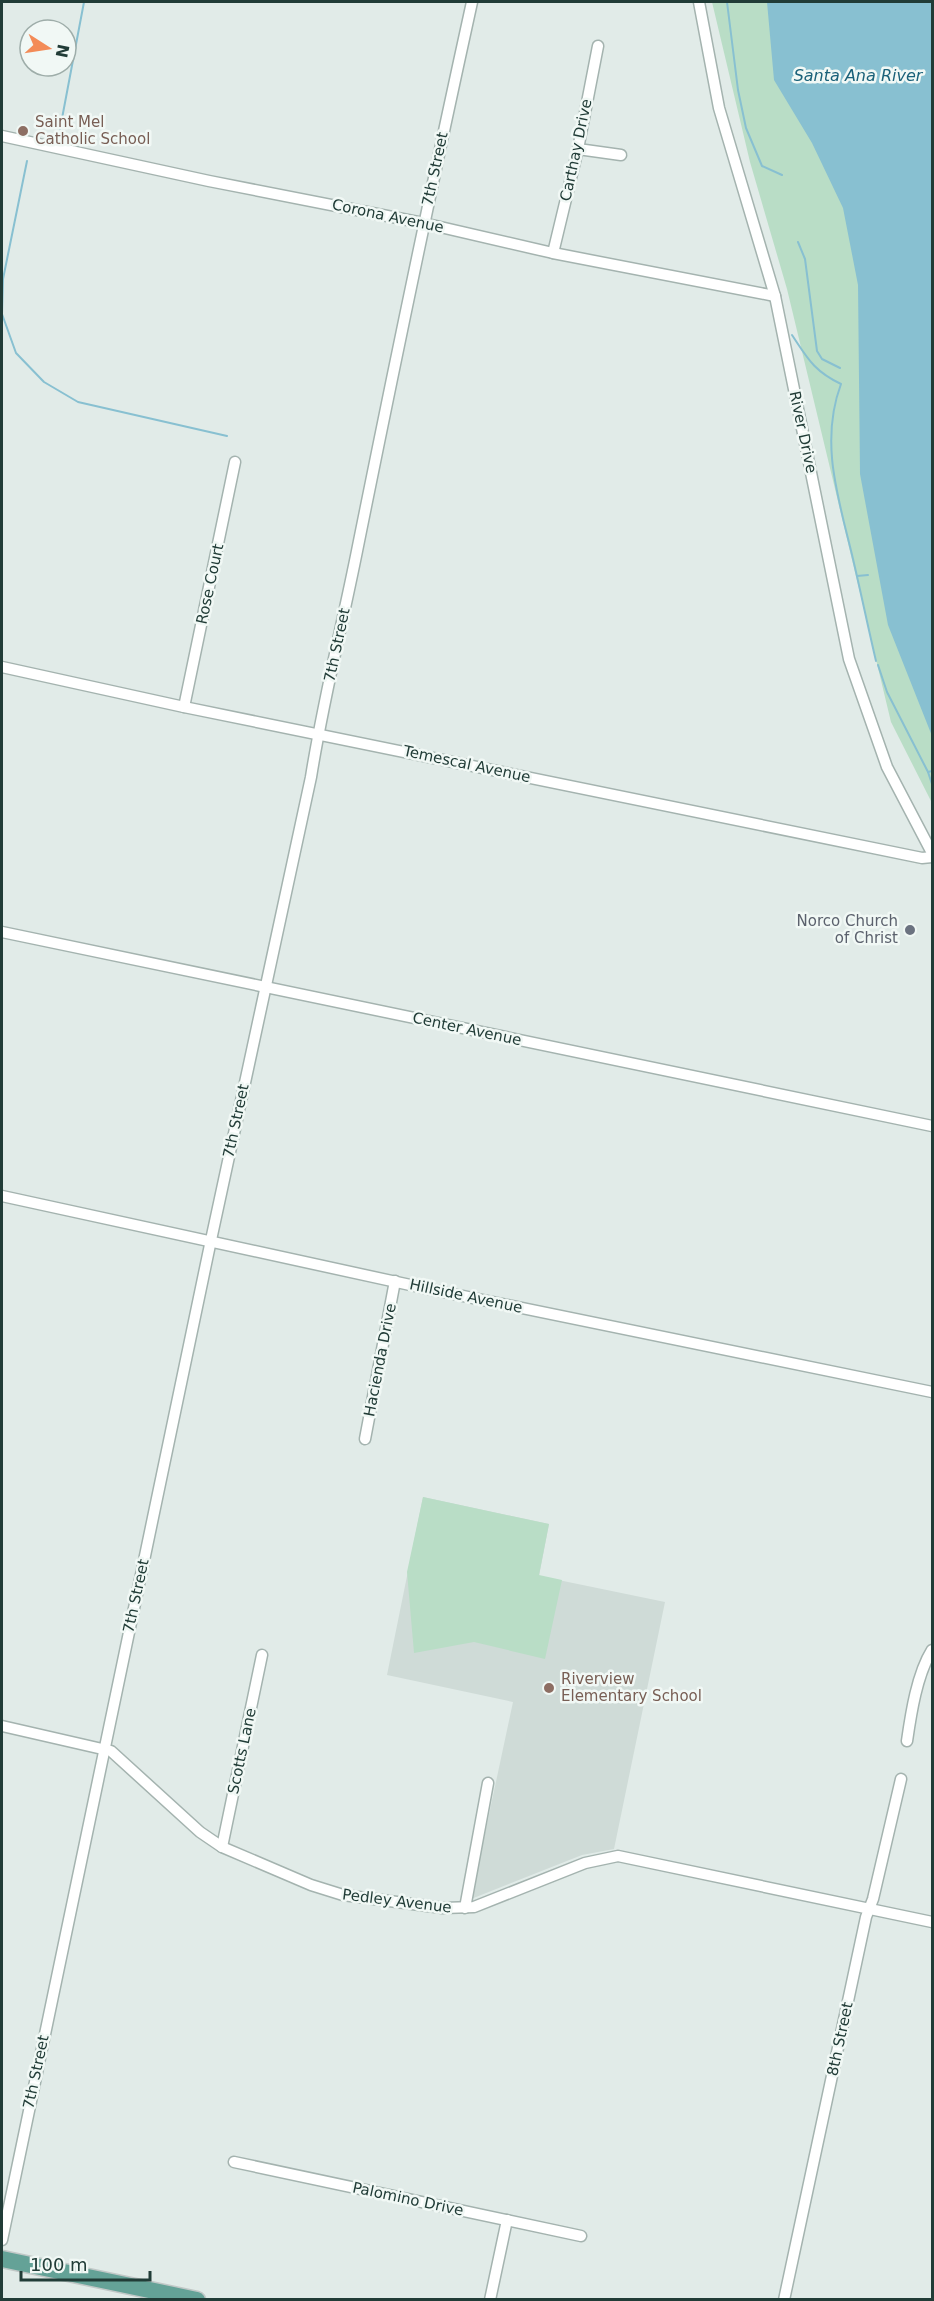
<svg xmlns="http://www.w3.org/2000/svg" width="934" height="2301" viewBox="0 0 934 2301" font-family="'DejaVu Sans',sans-serif">
<style>
.built{fill:#cfdbd7}
.green{fill:#b9ddc6}
.water{fill:#88c0d1}
.lines{fill:none;stroke-linecap:round;stroke-linejoin:round}
.stream{stroke:#88c0d1;stroke-width:2}
.street-casing{stroke:#a4b3af;stroke-width:13}
.primary-casing{stroke:#c1c8c7;stroke-width:19}
.street{stroke:#fff;stroke-width:10}
.primary{stroke:#64a297;stroke-width:16}
.education-dot{fill:#8d6e63;stroke:#f1f8f5;stroke-width:2}
.worship-dot{fill:#6b7280;stroke:#f1f8f5;stroke-width:2}
.labels{text-anchor:middle;stroke-width:5;stroke-linejoin:round;paint-order:stroke}
.education-label{font-size:15px;fill:#785e54;stroke:#f1f8f5;text-anchor:start}
.street-label{font-size:15px;fill:#213c37;stroke:#f1f8f5}
.worship-label{font-size:15px;fill:#5b616d;stroke:#f1f8f5;text-anchor:end}
.water-label{font-size:16px;font-style:italic;fill:#1a6179;stroke:#f1f8f5}
</style>
<rect width="100%" height="100%" fill="#e1ebe8"/>
<path class="built" d="M423 1497 549 1524 539 1576 665 1602 614 1849 582 1855 471 1899 513 1702 387 1675Z"/>
<g class="green">
<path d="M712 2H850L932 567V803L891 722 787 289 750 162Z"/>
<path d="M423 1497 549 1524 539 1575 562 1580 545 1659 474 1642 414 1653 407 1572Z"/>
</g>
<path class="water" d="M767 2H932V736L888 625 860 474 858 285 843 208 812 143 774 80Z"/>
<g class="lines">
<g class="stream">
<path d="M727 2 738 90 746 128 762 166 782 175"/>
<path d="M60 129 84 2"/>
<path d="M27 161 3 279 2 314 16 353 44 382 78 402 227 436"/>
<path d="M798 242 805 259 817 351 822 359 840 368"/>
<path d="M792 335C808 359 814 371 841 384 819 443 839 500 853 559 861 593 868 627 876 661"/>
<path d="M857 576 868 575"/>
<path d="M878 665 887 692 928 772"/>
<path d="M932 771 928 772 932 784"/>
</g>
<g class="street-casing">
<g id="street">
<path d="M699 2 719 108 775 296 849 659 887 767 932 853"/>
<path d="M2 136 209 181 423 223 553 253 775 296"/>
<path d="M578 149 621 155"/>
<path d="M553 253 578 149 598 46"/>
<path d="M2 667 184 707 922 858 932 857"/>
<path d="M184 707 235 462"/>
<path d="M2 932 932 1126"/>
<path d="M2 1196 424 1288 932 1392"/>
<path d="M365 1439 395 1281"/>
<path d="M2 1726 111 1751 200 1832 222 1847 311 1885 343 1895 443 1908 474 1907 585 1863 618 1856 932 1922"/>
<path d="M907 1741C911 1713 917 1674 932 1650"/>
<path d="M222 1847 262 1655"/>
<path d="M465 1908 488 1783"/>
<path d="M234 2162 581 2236"/>
<path d="M2 2240 211 1240 311 777C323 701 342 626 357 551 394 367 432 184 472 2"/>
<path d="M490 2300 507 2220"/>
<path d="M784 2300 866 1917 873 1899 901 1779"/>
</g>
</g>
<g class="primary-casing">
<path id="primary" d="M2 2259 197 2300"/>
</g>
<use href="#street" class="street"/>
<use href="#primary" class="primary"/>
</g>
<g class="education-dot">
<circle cx="23" cy="131" r="6"/>
<circle cx="549" cy="1688" r="6"/>
</g>
<circle class="worship-dot" cx="910" cy="930" r="6"/>
<g class="labels">
<g class="education-label">
<text x="35" y="127">Saint Mel<tspan x="35" dy="17">Catholic School</tspan></text>
<text x="561" y="1684">Riverview<tspan x="561" dy="17">Elementary School</tspan></text>
</g>
<g class="street-label">
<text transform="translate(576 150) rotate(-78)" y="5">Carthay Drive</text>
<text transform="translate(435 169) rotate(-78)" y="5">7th Street</text>
<text transform="translate(388 216) rotate(12)" y="5">Corona Avenue</text>
<text transform="translate(803 432) rotate(78)" y="5">River Drive</text>
<text transform="translate(210 584) rotate(-78)" y="5">Rose Court</text>
<text transform="translate(337 645) rotate(-78)" y="5">7th Street</text>
<text transform="translate(467 764) rotate(12)" y="5">Temescal Avenue</text>
<text transform="translate(467 1029) rotate(12)" y="5">Center Avenue</text>
<text transform="translate(236 1121) rotate(-78)" y="5">7th Street</text>
<text transform="translate(466 1296) rotate(12)" y="5">Hillside Avenue</text>
<text transform="translate(380 1360) rotate(-79)" y="5">Hacienda Drive</text>
<text transform="translate(136 1596) rotate(-78)" y="5">7th Street</text>
<text transform="translate(242 1751) rotate(-78)" y="5">Scotts Lane</text>
<text transform="translate(397 1901) rotate(7)" y="5">Pedley Avenue</text>
<text transform="translate(840 2039) rotate(-78)" y="5">8th Street</text>
<text transform="translate(36 2072) rotate(-78)" y="5">7th Street</text>
<text transform="translate(408 2199) rotate(12)" y="5">Palomino Drive</text>
</g>
<g class="worship-label">
<text x="898" y="926">Norco Church<tspan x="898" dy="17">of Christ</tspan></text>
</g>
<g class="water-label">
<text x="858" y="81">Santa Ana River</text>
</g>
</g>
<rect width="934" height="2301" fill="none" stroke="#213c37" stroke-width="6"/>
<g transform="translate(48 48) rotate(102)"><circle r="28" fill="#f1f8f5" stroke="#9eada9" stroke-width="1.5"/>
<path d="M0-4.5L10 22L0 15L-10 22Z" fill="#f38b57"/>
<text y="-9" font-size="16" font-weight="bold" text-anchor="middle" fill="#213c37">N</text>
</g>
<path d="M21 2271v9h129v-9" fill="none" stroke="#213c37" stroke-width="3"/>
<text x="30" y="2271" font-size="18" fill="#213c37" stroke="#f1f8f5" stroke-width="4.5" paint-order="stroke">100 m</text>
</svg>
